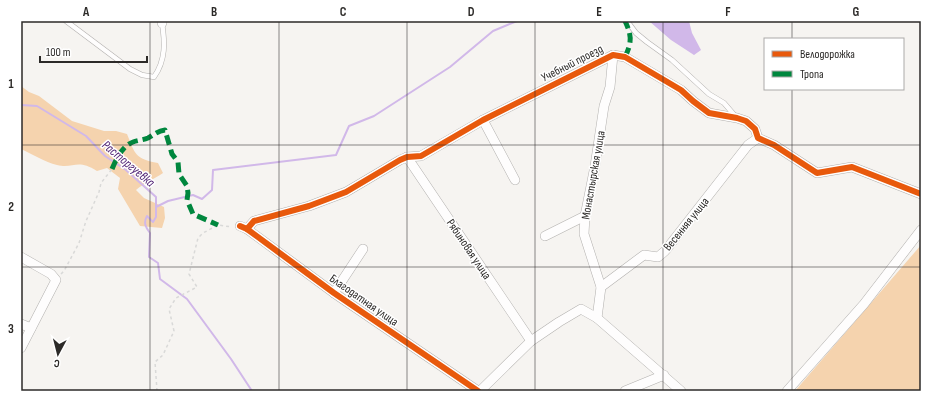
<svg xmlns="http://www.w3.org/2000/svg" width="942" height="412" viewBox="0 0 942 412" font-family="'Sofia Sans Condensed',sans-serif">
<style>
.forest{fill:#f5d3ae}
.water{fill:#d1b8e9}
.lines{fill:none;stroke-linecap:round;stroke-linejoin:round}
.stream{stroke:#d1b8e9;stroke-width:2}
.service-casing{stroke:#b2b0ae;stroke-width:5.5}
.minor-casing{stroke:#b2b0ae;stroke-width:10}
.path{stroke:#d9d9d8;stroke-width:1.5;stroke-dasharray:3 3;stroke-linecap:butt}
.service{stroke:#fefdfd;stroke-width:4.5}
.minor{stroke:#fefdfd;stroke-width:9}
.quiet{stroke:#00873e;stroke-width:5;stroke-dasharray:10 5;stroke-linecap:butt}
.cycleway-casing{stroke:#fff;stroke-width:8}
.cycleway{stroke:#e8590c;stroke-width:6}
.grid{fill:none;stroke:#2c2a28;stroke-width:1;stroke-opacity:0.55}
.labels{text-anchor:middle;stroke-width:3;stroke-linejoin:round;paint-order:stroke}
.street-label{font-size:12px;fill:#2c2a28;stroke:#fff}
.water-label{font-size:13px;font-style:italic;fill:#4c1d71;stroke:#fff}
.neatline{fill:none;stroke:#2c2a28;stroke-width:1.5}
.grid-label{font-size:13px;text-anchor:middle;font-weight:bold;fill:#2c2a28}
</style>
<rect width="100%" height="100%" fill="#f6f4f1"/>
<g class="forest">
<path d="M21 86 29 92 39 96 72 121 104 131H116L127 134C135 154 135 159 158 163L163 173C154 179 144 183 136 190L144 198 164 207 165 218 162 228 140 226 118 189 120 178 107 168 97 171C77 158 74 169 57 165 45 162 32 154 21 149Z"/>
<path d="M921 245V391H795Z"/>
</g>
<path class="water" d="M649 21H689L692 33 701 50 694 55 671 40Z"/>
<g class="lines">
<g class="stream">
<path d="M21 105 37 106 86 136 105 156 126 170 156 197V217L153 222 147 216C143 223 146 228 150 233L149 257 158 263 160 279 187 299 231 359 252 391"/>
<path d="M156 207 168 201 193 195 202 199 212 190 213 170 336 155 349 126 374 116 450 67 493 31 517 21"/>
</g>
<g class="service-casing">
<g id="service">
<path d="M66 21 130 69 142 75 154 77C166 60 165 42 162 23"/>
<path d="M627 21 636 33 647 42 672 60 709 94 724 103 736 117"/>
</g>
</g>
<g class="minor-casing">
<g id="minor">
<path d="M162 21V23"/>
<path d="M483 120 515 180"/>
<path d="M407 157 531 341"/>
<path d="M240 226 247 229 334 293 478 391"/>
<path d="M247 229 254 221 309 206 346 192 400 160 407 157 421 156 483 120 613 55 625 57 681 90 693 101 709 113 737 118 746 121 755 129 758 138 774 145 817 173 852 167 921 194"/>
<path d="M545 236 585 216"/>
<path d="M21 257 51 274 56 280 21 348"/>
<path d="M601 287 644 255 658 257 665 251 748 145 758 138"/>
<path d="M334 293 363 249"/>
<path d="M597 318 601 287 584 234 585 216 595 166 604 106 610 87 613 55"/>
<path d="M21 324 31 328"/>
<path d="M480 391 531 341 559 322 581 309 597 318 681 391"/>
<path d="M625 391 664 375"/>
<path d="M787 391 864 304 921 230"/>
</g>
</g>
<g class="path">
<path d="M61 274 64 271 79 243 86 221 99 192 101 183 112 169"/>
<path d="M157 391 155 362 163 355 174 331 169 309 176 298 197 287 189 274 198 238 203 233 218 225 232 227"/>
</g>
<use href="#service" class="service"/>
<use href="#minor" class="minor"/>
<g class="quiet">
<path d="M625 57C632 42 632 36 625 21"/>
<path d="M112 169C116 160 122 146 133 142 138 140 143 140 148 138 154 135 157 131 165 130L172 154 178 162 179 174 187 186 188 193 187 200 193 214 218 225"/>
</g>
<g class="cycleway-casing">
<g id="cycleway">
<path d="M240 226 247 229 334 293 478 391"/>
<path d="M247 229 254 221 309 206 346 192 400 160 407 157 421 156 483 120 613 55 625 57 681 90 693 101 709 113 737 118 746 121 755 129 758 138 774 145 817 173 852 167 921 194"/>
</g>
</g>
<use href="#cycleway" class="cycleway"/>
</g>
<path class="grid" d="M150 21V391M279 21V391M407 21V391M535 21V391M663 21V391M792 21V39M792 89V391M21 145H921M21 267H921"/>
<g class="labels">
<g class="street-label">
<text transform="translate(572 63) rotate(-27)" y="4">Учебный проезд</text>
<text transform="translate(593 175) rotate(-80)" y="4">Монастырская улица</text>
<text transform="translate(686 224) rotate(-51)" y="4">Весенняя улица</text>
<text transform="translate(469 249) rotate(56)" y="4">Рябиновая улица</text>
<text transform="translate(364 300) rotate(35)" y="4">Благодатная улица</text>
</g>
<g class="water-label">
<text transform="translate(129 163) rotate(40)" y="5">Расторгуевка</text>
</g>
</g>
<rect width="942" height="412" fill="none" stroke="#ffffff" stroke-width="44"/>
<rect x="764" y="38" width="140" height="52" fill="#ffffff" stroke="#abaaa9"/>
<rect x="772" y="51" width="20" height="6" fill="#e8590c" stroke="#abaaa9"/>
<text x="800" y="58" font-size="12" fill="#2c2a28">Велодорожка</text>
<rect x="772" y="71" width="20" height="6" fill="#00873e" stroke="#abaaa9"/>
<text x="800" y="78" font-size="12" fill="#2c2a28">Тропа</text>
<g transform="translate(58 354) rotate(187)" stroke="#ffffff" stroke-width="3" paint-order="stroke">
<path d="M0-3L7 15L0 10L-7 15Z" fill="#2c2a28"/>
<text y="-6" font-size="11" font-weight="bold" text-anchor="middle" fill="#2c2a28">С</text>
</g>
<path d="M40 56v6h107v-6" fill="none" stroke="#2c2a28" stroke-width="2"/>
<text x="46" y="56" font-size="12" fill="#2c2a28" stroke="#ffffff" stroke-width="3" paint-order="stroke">100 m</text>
<rect x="22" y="22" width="898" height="368" class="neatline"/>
<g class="grid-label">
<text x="86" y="16">A</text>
<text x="214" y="16">B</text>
<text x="343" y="16">C</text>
<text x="471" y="16">D</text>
<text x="599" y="16">E</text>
<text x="728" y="16">F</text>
<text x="856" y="16">G</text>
<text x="11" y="88">1</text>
<text x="11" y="211">2</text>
<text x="11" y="333">3</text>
</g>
</svg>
